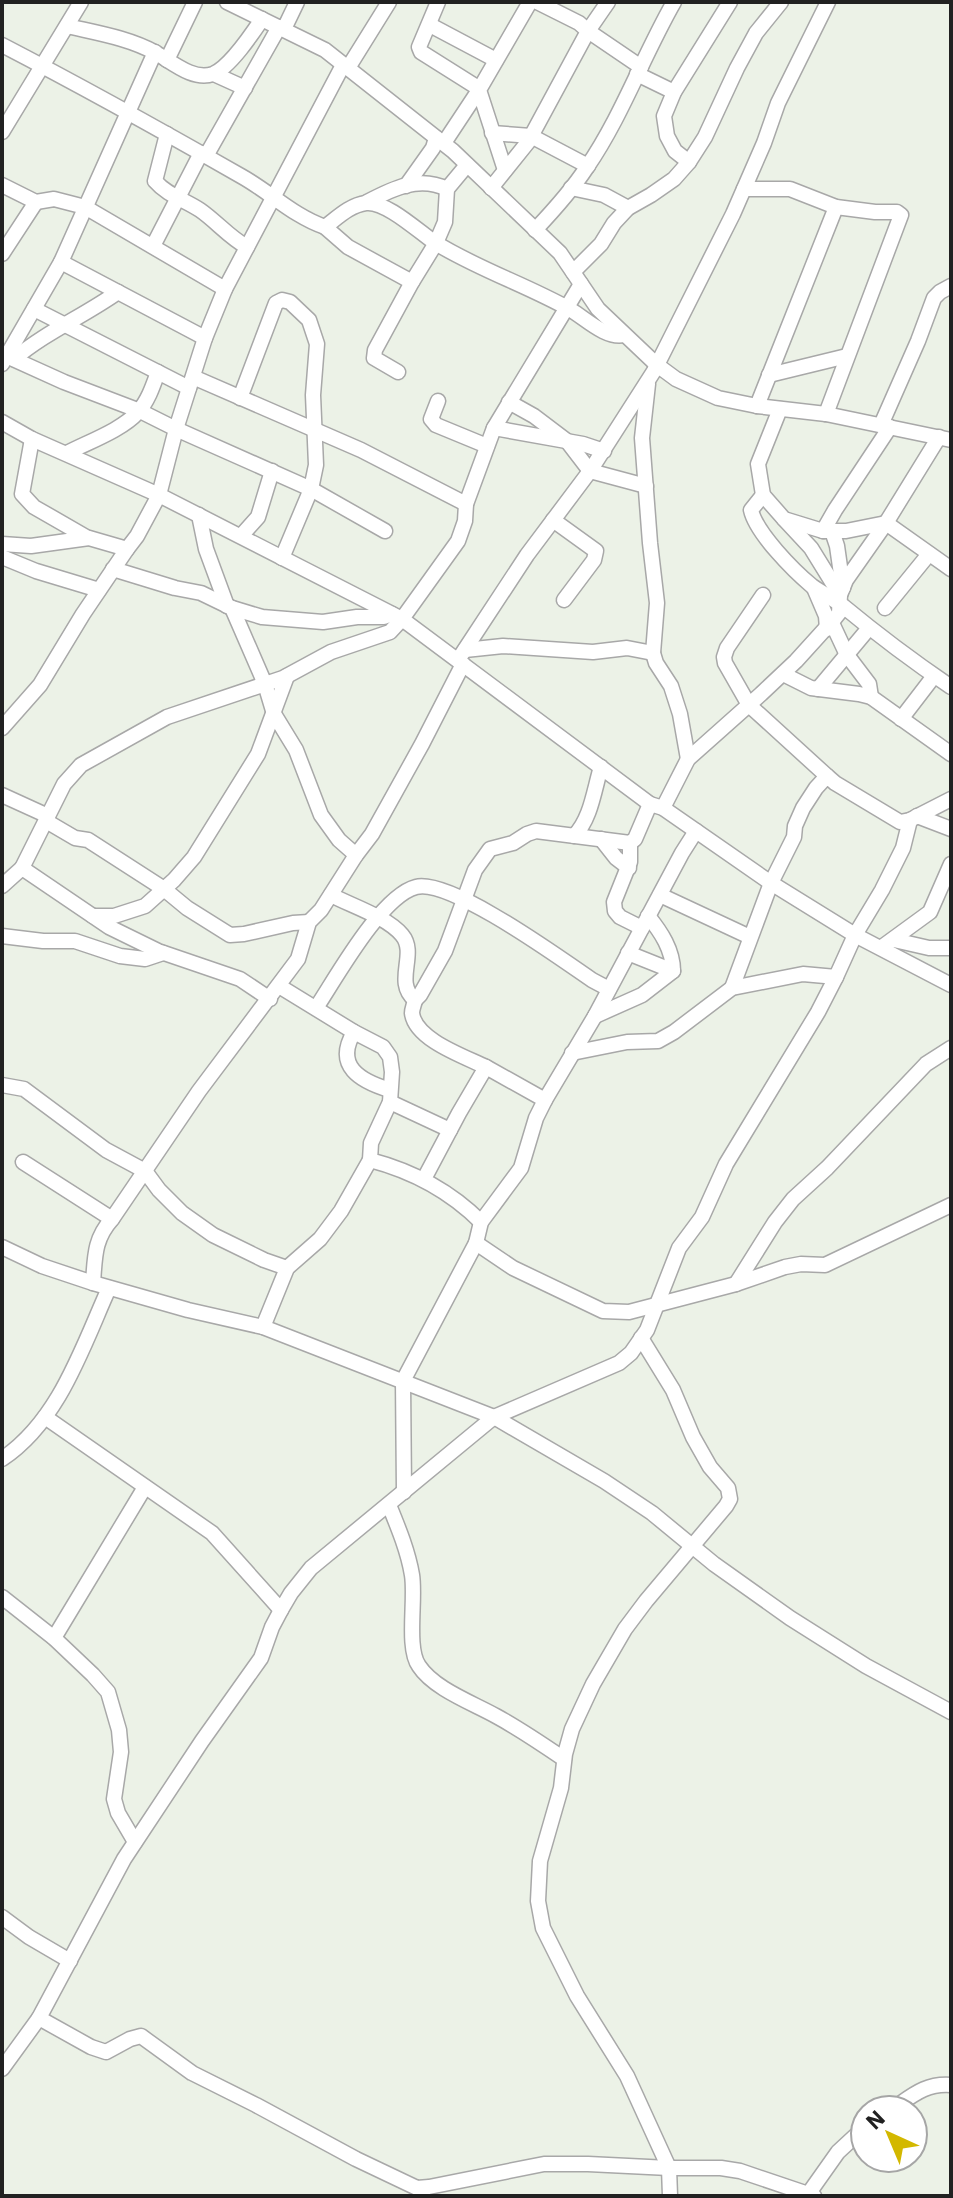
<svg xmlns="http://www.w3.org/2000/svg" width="953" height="2198" viewBox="0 0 953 2198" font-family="'IBM Plex Sans',sans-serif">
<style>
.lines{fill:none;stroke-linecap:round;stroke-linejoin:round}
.street-casing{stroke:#a8a8a8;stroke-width:17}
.street{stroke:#fff;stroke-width:14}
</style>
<rect width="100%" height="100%" fill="#ecf2e7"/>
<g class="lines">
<g class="street-casing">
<g id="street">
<path d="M227 2 325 50 453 151 560 253 598 309 657 365 676 379 718 398 757 406 826 414 951 440"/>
<path d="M438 2 419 47 421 52 475 86 479 90 444 143"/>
<path d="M608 2 588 31 641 67"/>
<path d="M430 25 496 60"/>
<path d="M67 26C97 33 129 38 156 53 172 62 193 81 213 74 230 67 252 34 262 19"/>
<path d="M284 29 297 2"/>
<path d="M2 45C83 87 162 131 241 176 270 192 293 216 325 227 337 218 350 205 366 203 386 201 418 231 434 242 477 269 527 285 571 310 586 319 606 339 624 335"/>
<path d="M167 60 195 2"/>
<path d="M348 68 389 2"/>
<path d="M214 74 245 88"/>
<path d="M637 74 674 92"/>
<path d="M2 132 81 2"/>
<path d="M492 133 531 136 588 166"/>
<path d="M167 134 155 181C167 195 185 200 200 210 216 221 230 238 247 247"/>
<path d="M206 156 279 27"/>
<path d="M689 162 675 151 667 136 664 116 674 92 730 2"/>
<path d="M505 170 479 90 530 2"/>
<path d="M2 185 36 202 54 199 85 207 225 289"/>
<path d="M406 186 433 148 436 138"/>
<path d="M491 188 528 142 588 31 579 23 537 2"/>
<path d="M571 188 604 195 628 208"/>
<path d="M744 189H790L836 207 875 212H897L901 215 826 414"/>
<path d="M367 202C392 189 419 175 447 189"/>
<path d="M325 227 348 247 412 282"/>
<path d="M535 230C554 210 572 190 587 167 622 116 643 56 674 2"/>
<path d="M153 246 201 153"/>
<path d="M2 254 36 202"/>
<path d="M61 262 205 338"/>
<path d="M573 272 601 244 614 223 628 208 651 195 674 179 689 162 705 137 737 68 756 33 781 2"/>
<path d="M34 309 189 388"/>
<path d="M2 354 64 382 140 411 176 429 311 489 385 531"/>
<path d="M14 359C46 332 84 316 118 292"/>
<path d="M2 364 61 262 155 52"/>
<path d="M398 372 374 358 375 350 412 282 436 243 445 222 447 189 467 165"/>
<path d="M769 375 847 356"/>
<path d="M193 377 361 450 466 504"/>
<path d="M648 384 642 438 650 543 657 603 653 653 656 663 671 686 680 714 688 759"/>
<path d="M240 398 276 303 282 300 290 302 309 320 317 344 313 395 316 465 311 489 282 558"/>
<path d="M438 401 431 419 436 425 487 446"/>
<path d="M509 402 534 416 567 441 590 471 646 486"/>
<path d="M757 406 836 207"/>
<path d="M780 409 758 464 763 495 784 519 823 531H846L886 523 951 569"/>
<path d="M2 422 32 439 159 495 402 619 650 804 663 808 771 883 855 935 951 985"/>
<path d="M881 425 918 341 934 298 940 292 951 286"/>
<path d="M494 428 583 444 604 451"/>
<path d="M32 439 22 494 34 507 88 538"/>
<path d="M67 453C88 442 122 430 138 412 148 401 153 386 158 372"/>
<path d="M763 495 751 510C756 533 794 571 812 586 822 593 833 599 843 606 878 635 914 662 951 687"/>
<path d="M199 515 206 549 227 606"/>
<path d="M784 519 811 548 840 595"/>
<path d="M553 520 596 551 594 560 564 600"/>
<path d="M823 531 835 510 890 427"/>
<path d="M832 531 837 546 843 588"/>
<path d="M241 536 258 517 272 471"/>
<path d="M2 544 31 546 89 538 127 549 137 536 159 495 176 429 205 338 225 289 343 65"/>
<path d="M2 557 36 571 99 590"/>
<path d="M113 569 175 588 201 593 232 608 262 617 323 622 357 617H384L392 614"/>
<path d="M814 588 826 616 827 629"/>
<path d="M763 595 727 648 724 657 725 663 749 705 827 776"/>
<path d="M232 608 265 684 274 714 296 750 321 815 339 840 356 855"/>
<path d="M885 608 929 554"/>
<path d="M832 623 847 655 869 684 871 697"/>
<path d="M465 650 503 646 593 652 627 648 653 653"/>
<path d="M458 660 527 555 590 471 654 371 733 214 764 143 778 103 828 2"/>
<path d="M783 674 811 688 859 694 871 697 951 754"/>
<path d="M818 689 869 628"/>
<path d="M901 719 934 676"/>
<path d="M2 728 40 685 83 614 127 549"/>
<path d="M2 795 48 816"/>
<path d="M663 808 688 759 761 694 796 661 835 618 839 613 840 595 846 580 886 523 939 437"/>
<path d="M917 816 951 829"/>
<path d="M46 821 75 838 88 840 164 889 187 908 230 935 244 934 293 923 309 922"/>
<path d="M574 836C591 819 594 790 601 767"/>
<path d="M601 839 616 858 629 868"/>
<path d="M630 843V862L614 902 615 911 620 917 642 928"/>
<path d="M22 868 64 784 81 765 167 717 283 678 331 652 390 632 402 619 458 541 465 521 466 504 494 428 581 284"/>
<path d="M2 886 22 868 109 927 158 951 240 979 270 999"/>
<path d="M331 895C352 906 387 917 402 935 418 954 393 982 415 1000L420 995 445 951 475 870 490 849 513 843 527 834 536 831 630 843 635 839 650 804"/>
<path d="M660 895 750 937"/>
<path d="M93 916H114L145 906 174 880 194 857 258 754 287 676"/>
<path d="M2 936 43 941H75L120 956 145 959 163 953"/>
<path d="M894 940 929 948H951"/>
<path d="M882 947 930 912 951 864"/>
<path d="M628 953 673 971"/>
<path d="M279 986 354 1032 383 1047 390 1057 392 1072 390 1102 371 1143 370 1160C412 1171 450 1191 481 1222"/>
<path d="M732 988 771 883 794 837 795 826 803 808 816 788 827 776 835 783 900 822 910 820 951 799"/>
<path d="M415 1000C414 1005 412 1009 412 1013 415 1040 466 1057 486 1067"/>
<path d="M316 1008C336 978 381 896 416 887 450 878 561 959 592 980L609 989"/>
<path d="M595 1016 642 995 673 971C673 950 661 932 648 916"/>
<path d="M354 1032C334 1066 360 1081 390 1090"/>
<path d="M572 1053 627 1042 658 1041 674 1032 732 988 803 974 836 977 855 935 882 890 903 848 910 820"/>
<path d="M2 1085 24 1089 106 1150 145 1171 159 1190 182 1213 213 1235 264 1260 287 1268"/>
<path d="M390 1102 450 1130"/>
<path d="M23 1162 112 1219"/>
<path d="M424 1179 459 1113 486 1067 545 1100"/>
<path d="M476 1243 513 1268 603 1311 629 1312 736 1284 785 1267 801 1264 825 1265 951 1205"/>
<path d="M2 1247 42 1266 93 1283 188 1310 263 1327 494 1417 604 1481 652 1513 714 1564 790 1618 866 1666 951 1712"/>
<path d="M93 1283C95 1257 94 1239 112 1219L199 1091 298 959 309 922 321 910 356 855 372 834 422 744 463 664"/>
<path d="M736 1284 775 1222 793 1199 827 1168 926 1064 951 1048"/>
<path d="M263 1327 287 1268 320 1239 341 1211 370 1160"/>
<path d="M641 1338 673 1390 693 1437 710 1467 728 1488 730 1499 726 1506 646 1601 625 1629 593 1684 572 1729 565 1754 561 1788 540 1861 538 1901 543 1928 577 1996 627 2076 669 2168 670 2196"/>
<path d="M45 1417 212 1533 281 1610"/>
<path d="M2 1459C59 1421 82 1348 109 1288"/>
<path d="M404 1492 403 1381 476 1243 481 1222 521 1168 536 1118 545 1100 595 1016 682 853 696 831"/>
<path d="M389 1505C398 1527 408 1551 412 1575 416 1599 406 1648 419 1666 434 1689 473 1703 496 1716 520 1729 542 1744 564 1759"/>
<path d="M2 1597 54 1638 93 1675 108 1692 119 1730 121 1752 114 1799 118 1813 135 1842"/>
<path d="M54 1638 145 1487"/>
<path d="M2 1917 29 1937 70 1961"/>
<path d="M39 2018 91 2047 106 2052 130 2039 141 2036 192 2073 256 2105 356 2159 417 2188 429 2187 544 2164H588L669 2168H721L740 2171 814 2196"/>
<path d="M2 2069 39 2018 124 1859 202 1741 261 1658 272 1627 281 1610 291 1593 311 1568 494 1417 619 1363 631 1353 647 1330 679 1248 702 1217 726 1164 818 1012 836 977"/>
<path d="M891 2110C912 2096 925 2083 951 2085"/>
<path d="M809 2193 838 2152 865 2127"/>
</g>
</g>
<use href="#street" class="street"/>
</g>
<rect width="953" height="2198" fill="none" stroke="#212121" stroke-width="8"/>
<g transform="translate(889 2134) rotate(316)"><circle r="38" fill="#ffffff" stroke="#a6a6a6" stroke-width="2"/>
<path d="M0-6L14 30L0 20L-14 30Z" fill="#d3b800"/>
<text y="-12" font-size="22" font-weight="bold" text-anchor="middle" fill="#212121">N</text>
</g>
</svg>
